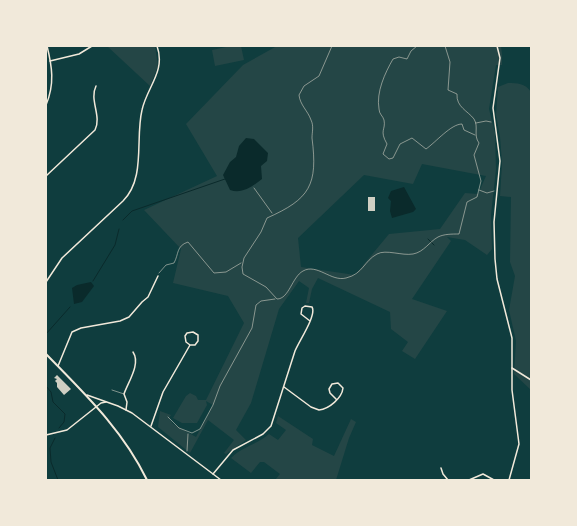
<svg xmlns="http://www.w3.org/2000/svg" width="577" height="526" viewBox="0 0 577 526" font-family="Inter,sans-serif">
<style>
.green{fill:#244646;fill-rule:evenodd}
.water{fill:#0a2a2b}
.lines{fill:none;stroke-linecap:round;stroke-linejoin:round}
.stream{stroke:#0a2a2b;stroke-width:1}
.building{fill:#cfcfc3}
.path{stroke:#f1e9da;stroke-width:0.5}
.service{stroke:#f1e9da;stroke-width:0.5}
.minor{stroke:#f1e9da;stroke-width:1.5}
.secondary{stroke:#f1e9da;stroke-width:2}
</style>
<rect width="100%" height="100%" fill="#0f3d3e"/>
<g class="green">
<path d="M107 46H155L158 66 150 86Z"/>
<path d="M231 46H241L244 60 215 66 212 50Z"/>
<path d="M277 46H501L502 54V65H496L489 109 495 133 496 169 491 215 492 249 487 255 465 240 447 237 451 241 412 299 447 311 415 359 402 351 408 342 391 329 390 312 318 278 312 289 309 303H306L309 288 299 281 279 309 251 403 236 430 246 440 226 454 224 453 234 440 208 420 190 453 158 427 160 411 171 415 169 418 173 424 196 437 213 405 206 401 207 405 197 423H182L173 418 186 396 190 393 196 396 198 400H206L244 323 228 296 173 283 181 249 144 210 217 176 186 124 243 65ZM422 164 486 176 478 194 465 193 440 229 389 234 355 275 301 267 298 238 364 175 413 184Z"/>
<path d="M508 83C517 83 525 83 531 92V390L514 374 516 341 509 310 515 276 510 262 511 197 500 196 502 163 500 137 496 115 498 87Z"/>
<path d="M278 416 313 439 312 445 334 456 351 419 356 422 349 438 336 480H275L280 474 264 462H260L251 473 231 458C242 447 258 444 269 434L278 440 286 430 276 423Z"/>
</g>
<g class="water">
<path d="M246 138 254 139 268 153 267 161 261 166 262 179C252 187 242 194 230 190L223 175 230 162 236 157 239 146Z"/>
<path d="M404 187 416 209 413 212 392 218 390 211 391 201 388 198 391 191Z"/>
<path d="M91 282 94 286 82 302 74 304 72 288 77 285Z"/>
</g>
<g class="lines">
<g class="stream">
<path d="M123 220 132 211 225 179"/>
<path d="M428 239 434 245"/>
<path d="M93 281 115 245 119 229"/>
<path d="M46 334 70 307"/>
<path d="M46 386 51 392 53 402 65 414 64 422 59 428"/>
<path d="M55 438 50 448 51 462 58 480"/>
</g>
</g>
<g class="building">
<rect x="368" y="197" width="7" height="14"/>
<path d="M57 375 71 389 64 395 57 387V383L55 381 57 379 54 378Z"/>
</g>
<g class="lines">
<g class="path">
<path d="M332 46 319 76 304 86 299 95C300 105 308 111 311 120 314 126 312 132 312 138 318 185 310 199 267 218L261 232 244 258 242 267 243 274 266 287 277 299C289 299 292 277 303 271 317 263 331 282 346 278 363 274 364 261 377 254 386 249 402 256 413 254 424 252 429 242 438 237 444 234 452 234 459 234L467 202 477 197 481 181 474 155 479 143C473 135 479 127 474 119 468 111 456 107 457 94L448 90 450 62 445 46"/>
<path d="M417 46 411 51 407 59 399 57 393 59C385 73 376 92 379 109 379 114 383 116 384 120 386 130 379 130 387 144L383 154 389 159 393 158 400 144 412 138 426 149C436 142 451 124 462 124L464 130 475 135"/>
<path d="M476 123 486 121 491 122"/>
<path d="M254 188 272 213"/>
<path d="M479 190 487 193 494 191"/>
<path d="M159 273 166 265 174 263C179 254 176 246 188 242L214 273 226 272 241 263"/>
<path d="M168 417 179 428 192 433 200 429 213 405 220 386 252 328 256 305 261 301 275 299"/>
<path d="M187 451 188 434"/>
</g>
<path class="service" d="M112 390 124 394"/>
<g class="minor">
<path d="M497 46 500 58 493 108 500 161 494 222 495 259 497 279 512 338V390L519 444 509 480"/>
<path d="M50 61 79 54 92 46"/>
<path d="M46 105C55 84 52 66 47 46"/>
<path d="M46 176 95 130C102 116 89 100 96 86"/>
<path d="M46 282 62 258 123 201C146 178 135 139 142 110 147 87 166 71 157 46"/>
<path d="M58 366 72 332 81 328 120 321 129 317 142 302 148 297 158 276"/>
<path d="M512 368 531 380"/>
<path d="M284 387 311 407 319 410C329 409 342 398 343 388L338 383 332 384 329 389 330 393 336 399"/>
<path d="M87 395 118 406 132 413 221 480"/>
<path d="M126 410 127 402 124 394C128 382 141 364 133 352"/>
<path d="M151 426 163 392 190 345H195L198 341V335L193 332 187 333 185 336 186 342 190 345"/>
<path d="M46 435 67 430 101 403 106 402"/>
<path d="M441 468 443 474 448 480"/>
<path d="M213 474 233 450 263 434 271 426 295 351C299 341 317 315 312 307L305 306 302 308 301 314 310 321"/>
<path d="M469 480 483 474 494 480"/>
</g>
<path class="secondary" d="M46 354C84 393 123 430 147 480"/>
</g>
<rect width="577" height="526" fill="none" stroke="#f1e9da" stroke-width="94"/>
</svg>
